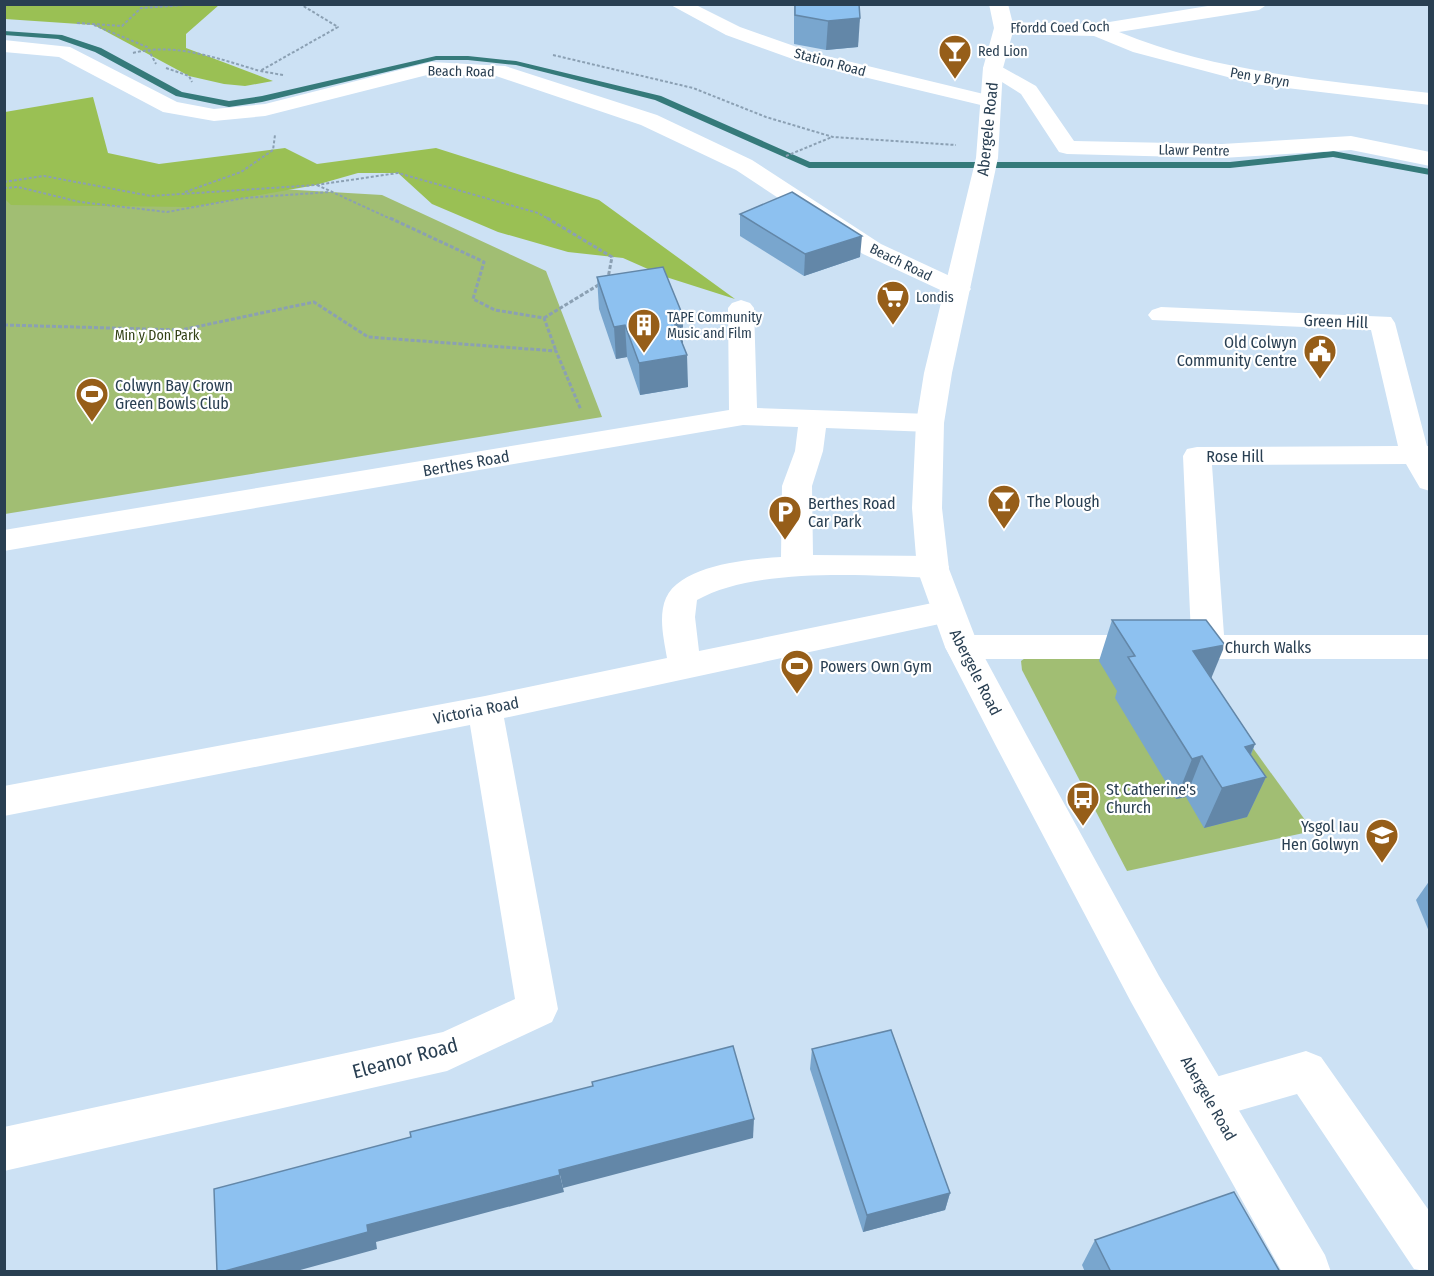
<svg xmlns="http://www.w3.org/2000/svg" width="1434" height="1276" viewBox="0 0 1434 1276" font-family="'Fira Sans Condensed',sans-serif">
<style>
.green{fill:#a1be73}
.forest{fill:#9ac054}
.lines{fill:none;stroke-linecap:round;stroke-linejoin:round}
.stream{fill:#357a7a;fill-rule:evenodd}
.path-far1{stroke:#8ba0b3;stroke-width:2;stroke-dasharray:3 2;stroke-linecap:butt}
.path{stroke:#8ba0b3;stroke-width:3;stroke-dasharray:4 2;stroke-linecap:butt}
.minor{fill:#fff;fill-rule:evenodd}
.major{fill:#fff;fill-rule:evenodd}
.wall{fill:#79a6ce}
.shaded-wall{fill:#6387a8}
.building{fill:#8dc1f0;stroke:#6387a8;stroke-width:1.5}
.labels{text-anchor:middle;stroke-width:4.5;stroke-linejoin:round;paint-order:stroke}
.far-street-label{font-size:14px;fill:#293f52;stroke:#fff}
.far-poi-label{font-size:14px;fill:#293f52;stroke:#fff;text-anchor:start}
.far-park-label{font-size:14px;fill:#324115;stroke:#fff}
.street-label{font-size:16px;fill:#293f52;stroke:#fff}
.poi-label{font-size:16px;fill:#293f52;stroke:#fff;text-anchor:start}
.near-street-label{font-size:20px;fill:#293f52;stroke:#fff}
</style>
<rect width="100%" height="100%" fill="#cce1f4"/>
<g class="green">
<path d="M5 121 157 182 382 195 546 271 602 417 5 514Z"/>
<path d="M1142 652 1208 686 1313 831 1127 871 1022 670 1021 661 1028 656Z"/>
</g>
<g class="forest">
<path d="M5 4 219 5 186 34V48L273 81 245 86 224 84 189 76 94 25 5 19Z"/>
<path d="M93 97 108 153 159 164 285 148 317 164 436 148 599 200 735 299 666 277 623 258 568 252 498 232 432 204 398 173H358L316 185 191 207 11 205 5 199V112Z"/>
</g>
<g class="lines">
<path class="stream" d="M4 31 62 35 101 48 182 92 229 101 262 96 436 56H468L516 61 661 96 810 162H1230L1333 151 1430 169V175L1333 157 1230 168H809L655 100 516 65 468 60H436L262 102 229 107 176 96 95 52 58 39 4 35Z"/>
<g class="path-far1">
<path d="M77 23 122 26 141 8 201 4"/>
<path d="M94 25 147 47 156 64"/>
<path d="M133 53C176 42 219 59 260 71"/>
<path d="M553 55 693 88 766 117 833 137 956 145"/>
<path d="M166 68 189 76 192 82"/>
<path d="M283 75 260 71 338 27 300 4"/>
<path d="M786 156 832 137"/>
<path d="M4 182 44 176 151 196 316 185 398 173 538 213 550 220"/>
<path d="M317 185 393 220"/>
<path d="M4 188 18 187 80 202 167 212 244 198 330 192"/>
<path d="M185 192 241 172 273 150 275 135"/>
</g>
<g class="path">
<path d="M390 218 484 262 473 299 495 310 544 318 556 351"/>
<path d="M547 218 612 257 608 278"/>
<path d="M544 318 600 284"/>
<path d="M4 325 181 330 314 302 368 337 556 351 581 410"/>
</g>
<g class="minor">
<path d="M669 4H694L740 27 814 53 996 97 1000 101 996 105 989 107 801 62 726 35Z"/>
<path d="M1220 4H1268L1259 10 1119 32C1218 73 1325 80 1430 93V105L1254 84 1133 52 1094 36 1004 34 994 28 1004 22 1097 24Z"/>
<path d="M4 40 70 47 177 102 214 109 265 104 431 62 505 66 657 115 752 160 881 244 967 284 971 289 967 294 958 297 949 294 863 254 736 170 641 125 496 76 431 74 265 116 214 121 163 112 59 57 4 52Z"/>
<path d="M993 62 1036 86 1074 141 1222 144 1351 136 1430 152V166L1351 150 1222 158 1067 154 1059 152 1021 94 986 72 983 68 986 64Z"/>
<path d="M741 300 750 303 754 308 757 408 930 414 940 417 944 423 940 429 930 432 826 428 823 451 812 486 813 555 933 556 944 559 949 567 944 575 933 578C867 575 755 567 697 600L695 617 699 651 947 600 958 604 963 612 958 620 504 718 558 1009 552 1022 447 1071 4 1171V1127L443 1032 515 999 470 725 4 816V786L485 696 667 658C664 640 658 616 666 598 681 565 749 559 781 557L782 486 795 451 798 427 743 425 4 551V530L729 410 728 308 732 303Z"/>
<path d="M1161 307 1391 317 1395 323 1427 446H1430V491L1420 488 1406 464 1212 465 1224 635H1430V659H962L950 656 945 647 950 638 962 635H1191L1183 456 1187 449 1197 447 1398 446 1371 330 1152 320 1148 315 1152 310Z"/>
<path d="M1306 1051 1321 1057 1430 1212V1272L1414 1269 1297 1094 1210 1119 1195 1113 1188 1098 1195 1083Z"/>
</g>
<path class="major" d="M989 4H1008L1014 28 1003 68 998 158 952 373 944 423 942 508 949 569 979 647 1027 736 1159 976 1325 1255 1331 1272H1282L1131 1002 996 746 945 647 917 569 912 508 916 423 924 373 976 158 983 68 994 28Z"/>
</g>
<g class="wall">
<path d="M794 4H859L858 47 826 50 794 44Z"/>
<path d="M740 214 860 257 804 276 740 236Z"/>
<path d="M597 277 683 316V346L688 387 640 395 627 357 616 359 599 309Z"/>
<path d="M1112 620 1211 678 1255 744 1251 755 1266 777 1247 817 1204 828 1186 797 1176 799 1115 698 1117 691 1099 661Z"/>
<path d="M1430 880V934L1416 900Z"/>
<path d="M812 1049 950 1193 945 1210 863 1232 810 1069Z"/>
<path d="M1095 1240 1280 1272H1085L1082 1265Z"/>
</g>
<g class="shaded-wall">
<path d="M860 18 858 47 826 50 828 21Z"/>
<path d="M862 236 860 257 804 276 805 254Z"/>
<path d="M683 316V348L672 318Z"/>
<path d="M625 325 627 357 616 359 614 327Z"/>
<path d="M687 355 688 387 640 395 639 363Z"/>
<path d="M1225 645 1208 686 1193 651Z"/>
<path d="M1255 744 1237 784 1266 777 1247 817 1204 828 1222 788 1245 747Z"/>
<path d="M1202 756 1186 797 1176 799 1192 759Z"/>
<path d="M754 1119 753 1138 563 1188 559 1170Z"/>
<path d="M560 1175 564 1192 376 1242 377 1249 293 1272H221L367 1225Z"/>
<path d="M950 1193 945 1210 863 1232 867 1215Z"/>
</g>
<g class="building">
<path d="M795 4H859L860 18 828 21 795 15Z"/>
<path d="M792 192 862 236 805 254 740 214Z"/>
<path d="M663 267 683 316 672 318 687 355 639 363 625 325 614 327 597 277Z"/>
<path d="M1112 620H1206L1225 645 1193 651 1255 744 1245 747 1266 777 1222 788 1202 756 1192 759 1128 657 1135 656Z"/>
<path d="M891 1030 950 1193 867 1215 812 1049Z"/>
<path d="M733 1046 754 1119 559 1170 560 1175 367 1225 368 1232 221 1272H217L214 1189 411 1137 410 1132 593 1086 592 1082Z"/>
<path d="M1234 1192 1280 1272H1111L1095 1240Z"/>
</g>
<defs>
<g id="bar-pin" transform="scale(1.725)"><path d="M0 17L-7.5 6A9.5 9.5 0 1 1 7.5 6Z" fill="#965e19" stroke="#fff"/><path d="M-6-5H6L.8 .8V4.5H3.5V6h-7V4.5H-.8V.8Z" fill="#fff"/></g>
<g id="supermarket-pin" transform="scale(1.725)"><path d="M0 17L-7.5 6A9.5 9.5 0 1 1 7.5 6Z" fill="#965e19" stroke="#fff"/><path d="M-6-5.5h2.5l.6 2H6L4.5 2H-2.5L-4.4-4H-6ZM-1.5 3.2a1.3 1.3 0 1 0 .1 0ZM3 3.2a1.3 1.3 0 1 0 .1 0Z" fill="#fff"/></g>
<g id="building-pin" transform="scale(1.725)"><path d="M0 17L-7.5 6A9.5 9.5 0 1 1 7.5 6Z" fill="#965e19" stroke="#fff"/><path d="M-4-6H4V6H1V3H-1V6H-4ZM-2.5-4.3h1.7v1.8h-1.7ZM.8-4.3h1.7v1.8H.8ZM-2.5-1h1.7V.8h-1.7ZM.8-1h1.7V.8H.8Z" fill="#fff"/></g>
<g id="civic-pin" transform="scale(1.725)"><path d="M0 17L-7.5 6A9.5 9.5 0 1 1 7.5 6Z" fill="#965e19" stroke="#fff"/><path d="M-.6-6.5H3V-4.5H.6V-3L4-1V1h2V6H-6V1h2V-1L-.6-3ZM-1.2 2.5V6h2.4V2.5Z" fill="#fff"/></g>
<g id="stadium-pin" transform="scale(1.725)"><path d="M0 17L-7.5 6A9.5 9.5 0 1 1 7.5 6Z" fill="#965e19" stroke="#fff"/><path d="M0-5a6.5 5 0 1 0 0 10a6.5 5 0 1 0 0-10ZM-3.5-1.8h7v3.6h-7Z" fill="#fff"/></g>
<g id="parking-pin" transform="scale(1.725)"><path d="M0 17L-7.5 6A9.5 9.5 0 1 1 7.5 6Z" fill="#965e19" stroke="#fff"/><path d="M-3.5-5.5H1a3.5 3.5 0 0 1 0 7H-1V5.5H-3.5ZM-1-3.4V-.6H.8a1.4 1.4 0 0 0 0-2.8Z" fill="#fff"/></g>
<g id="bus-pin" transform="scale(1.725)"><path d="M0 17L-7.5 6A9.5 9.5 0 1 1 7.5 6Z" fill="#965e19" stroke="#fff"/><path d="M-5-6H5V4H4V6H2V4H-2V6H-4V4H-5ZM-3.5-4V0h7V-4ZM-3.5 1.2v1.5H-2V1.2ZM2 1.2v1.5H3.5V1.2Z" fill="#fff"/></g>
<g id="school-pin" transform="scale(1.725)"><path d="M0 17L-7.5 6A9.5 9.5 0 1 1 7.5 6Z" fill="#965e19" stroke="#fff"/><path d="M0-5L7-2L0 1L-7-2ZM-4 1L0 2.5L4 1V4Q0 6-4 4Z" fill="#fff"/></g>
</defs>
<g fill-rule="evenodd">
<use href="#bar-pin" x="955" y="51"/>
<use href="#supermarket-pin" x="893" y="297"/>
<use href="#building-pin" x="644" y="325"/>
<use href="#civic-pin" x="1320" y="351"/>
<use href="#stadium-pin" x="92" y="394"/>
<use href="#bar-pin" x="1004" y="501"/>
<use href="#parking-pin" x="785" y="512"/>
<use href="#stadium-pin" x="797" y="666"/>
<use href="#bus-pin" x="1083" y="798"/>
<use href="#school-pin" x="1382" y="835"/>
</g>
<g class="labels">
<g class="far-street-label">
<text transform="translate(1060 27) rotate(-1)" y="5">Ffordd Coed Coch</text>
<text transform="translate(830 62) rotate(15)" y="5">Station Road</text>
<text transform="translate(461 71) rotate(1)" y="5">Beach Road</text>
<text transform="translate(1260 77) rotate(10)" y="5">Pen y Bryn</text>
<text transform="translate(1194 150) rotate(1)" y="5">Llawr Pentre</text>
<text transform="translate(901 262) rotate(26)" y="5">Beach Road</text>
</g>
<g class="far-poi-label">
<text x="978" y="56">Red Lion</text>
<text x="916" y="302">Londis</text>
<text x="667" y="322">TAPE Community<tspan x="667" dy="16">Music and Film</tspan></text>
</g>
<g class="far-park-label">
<text x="157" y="340">Min y Don Park</text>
</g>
<g class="street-label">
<text transform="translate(987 129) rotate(-84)" y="6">Abergele Road</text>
<text transform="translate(1336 321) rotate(2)" y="6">Green Hill</text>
<text x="1235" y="462">Rose Hill</text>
<text transform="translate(466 463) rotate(-10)" y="6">Berthes Road</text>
<text x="1268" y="653">Church Walks</text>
<text transform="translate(976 672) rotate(63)" y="6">Abergele Road</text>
<text transform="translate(476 710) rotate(-11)" y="6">Victoria Road</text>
<text transform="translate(1209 1098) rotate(60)" y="6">Abergele Road</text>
</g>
<g class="poi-label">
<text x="1297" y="348" text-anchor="end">Old Colwyn<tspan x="1297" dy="18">Community Centre</tspan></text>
<text x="115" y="391">Colwyn Bay Crown<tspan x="115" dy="18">Green Bowls Club</tspan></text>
<text x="1027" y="507">The Plough</text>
<text x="808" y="509">Berthes Road<tspan x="808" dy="18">Car Park</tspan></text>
<text x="820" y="672">Powers Own Gym</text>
<text x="1106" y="795">St Catherine's<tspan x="1106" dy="18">Church</tspan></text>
<text x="1359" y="832" text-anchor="end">Ysgol Iau<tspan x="1359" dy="18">Hen Golwyn</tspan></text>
</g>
<g class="near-street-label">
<text transform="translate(405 1058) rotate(-15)" y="7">Eleanor Road</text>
</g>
</g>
<rect width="1434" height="1276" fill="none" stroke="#293f52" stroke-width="12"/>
</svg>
